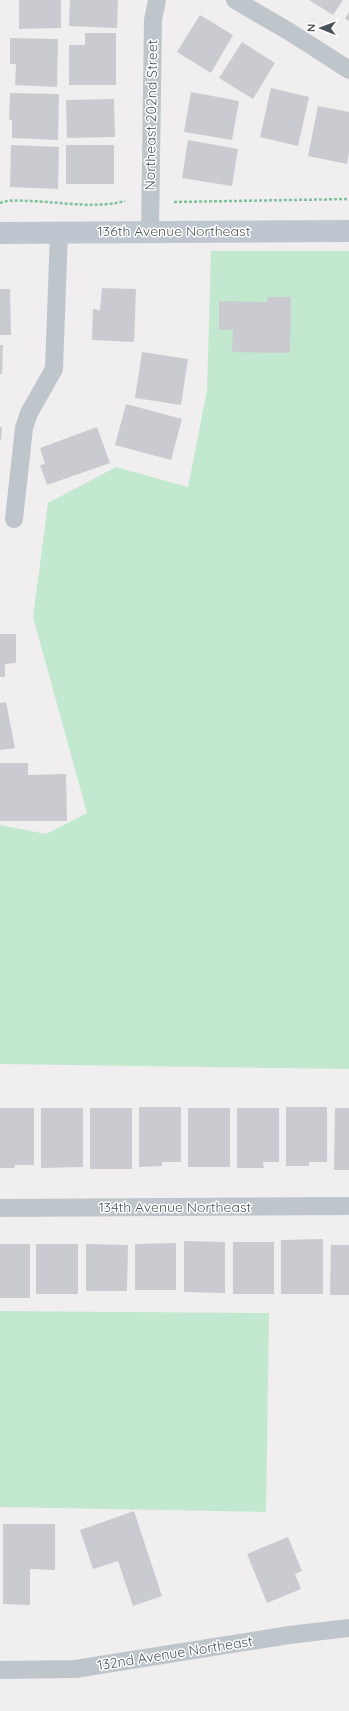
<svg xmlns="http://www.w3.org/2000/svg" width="349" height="1711" viewBox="0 0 349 1711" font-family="Quicksand,sans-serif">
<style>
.green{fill:#c2e9d0}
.building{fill:#c9cbd0}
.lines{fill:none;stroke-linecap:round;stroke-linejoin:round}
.path{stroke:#7ec39e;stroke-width:2.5;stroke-dasharray:3 2;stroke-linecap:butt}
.street{stroke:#bec6cc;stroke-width:18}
.secondary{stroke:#bec7d0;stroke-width:22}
.labels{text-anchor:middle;stroke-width:3;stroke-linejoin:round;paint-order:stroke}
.street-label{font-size:14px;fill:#495259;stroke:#fff}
</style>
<rect width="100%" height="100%" fill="#f1eeef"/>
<g class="green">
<path d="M211 251H349V1069L0 1064V825L46 834 87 813 33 617 48 503 116 467 188 487 207 390Z"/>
<path d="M0 1311 269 1313 266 1512 0 1507Z"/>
</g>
<g class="building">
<path d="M19 0H61V28L19 29Z"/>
<path d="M70 0H118L117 28 69 26Z"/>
<path d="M309 0H343L333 15Z"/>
<path d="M349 12V21L345 19Z"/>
<path d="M200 15 233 35 211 73 177 52Z"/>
<path d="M85 33H116V85H69V45H85Z"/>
<path d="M10 38 58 39 57 87 15 85 16 64H10Z"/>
<path d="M242 42 275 63 253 99 219 78Z"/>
<path d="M271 88 309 97 298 146 260 137Z"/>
<path d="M191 92 239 101 232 140 184 132Z"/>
<path d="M10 93 59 94 58 140 12 138V120H9Z"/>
<path d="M114 99 115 137 67 138 66 100Z"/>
<path d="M318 106 349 112V152L347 164 308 156Z"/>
<path d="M188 140 238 149 232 186 182 178Z"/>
<path d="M11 145 59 147 58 189 10 187Z"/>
<rect x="66" y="145" width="48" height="39"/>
<path d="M102 288 136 289 134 342 92 340 93 309 100 310Z"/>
<path d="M0 289H10L11 335H0Z"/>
<path d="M268 297H291L290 353 232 352 233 330H219V301L267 302Z"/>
<path d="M0 345H3L2 374H0Z"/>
<path d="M142 352 188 359 181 405 135 398Z"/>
<path d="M126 404 182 419 171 460 115 445Z"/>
<path d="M0 427H2L1 440H0Z"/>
<path d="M97 427 110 463 47 485 40 465 45 464 40 448Z"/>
<path d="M0 634H16V663L5 664V677H0Z"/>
<path d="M6 702 15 748 0 750V703Z"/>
<path d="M0 763H28V775L66 774 67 821H0Z"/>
<path d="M139 1107H181V1162H162V1166L139 1167Z"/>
<path d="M286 1107H327V1162H309V1166H286Z"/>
<path d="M0 1108H34V1165H14L15 1168H0Z"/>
<path d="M41 1108H83V1167L41 1168Z"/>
<rect x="90" y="1108" width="42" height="61"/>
<rect x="188" y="1108" width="42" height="59"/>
<path d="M237 1108H279V1162H263L264 1168H237Z"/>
<path d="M335 1108H349V1170H334Z"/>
<path d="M323 1239V1294H281V1240Z"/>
<path d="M184 1241 225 1242V1293L184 1292Z"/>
<rect x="233" y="1242" width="41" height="52"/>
<path d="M176 1243V1290H135V1244Z"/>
<rect x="0" y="1244" width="30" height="54"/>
<rect x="36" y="1244" width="42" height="50"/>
<path d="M86 1244 128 1245 127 1291H86Z"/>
<path d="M331 1245H349V1295H330Z"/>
<path d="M134 1511 162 1596 133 1606 118 1561 93 1569 80 1530Z"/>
<path d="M3 1524H55V1570L30 1569V1605L3 1604Z"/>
<path d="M288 1537 302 1571 295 1574 301 1589 267 1603 247 1554Z"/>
</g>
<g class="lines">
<g class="path">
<path d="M174 202 349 199"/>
<path d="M0 203C10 199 20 201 30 201 62 202 94 209 125 201"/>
</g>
<g class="street">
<path d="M235 0 290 32 349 70"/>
<path d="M150 231 153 20 157 0"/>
<path d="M14 519 24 428 29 413 54 369 59 232"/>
<path d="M0 1208 349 1206"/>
<path d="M0 1670 75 1669 289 1635 349 1628"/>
</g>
<path class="secondary" d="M0 233 349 231"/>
</g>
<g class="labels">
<g class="street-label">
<text transform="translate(151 115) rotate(-89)" y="5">Northeast 202nd Street</text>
<text x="174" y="236">136th Avenue Northeast</text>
<text x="175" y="1212">134th Avenue Northeast</text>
<text transform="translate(175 1653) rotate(-9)" y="5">132nd Avenue Northeast</text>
</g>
</g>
<g transform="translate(321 28) rotate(271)" stroke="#ffffff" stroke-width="3" paint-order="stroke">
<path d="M0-3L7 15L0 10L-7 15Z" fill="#495259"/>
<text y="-6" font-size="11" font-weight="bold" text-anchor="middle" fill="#495259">N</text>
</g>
</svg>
